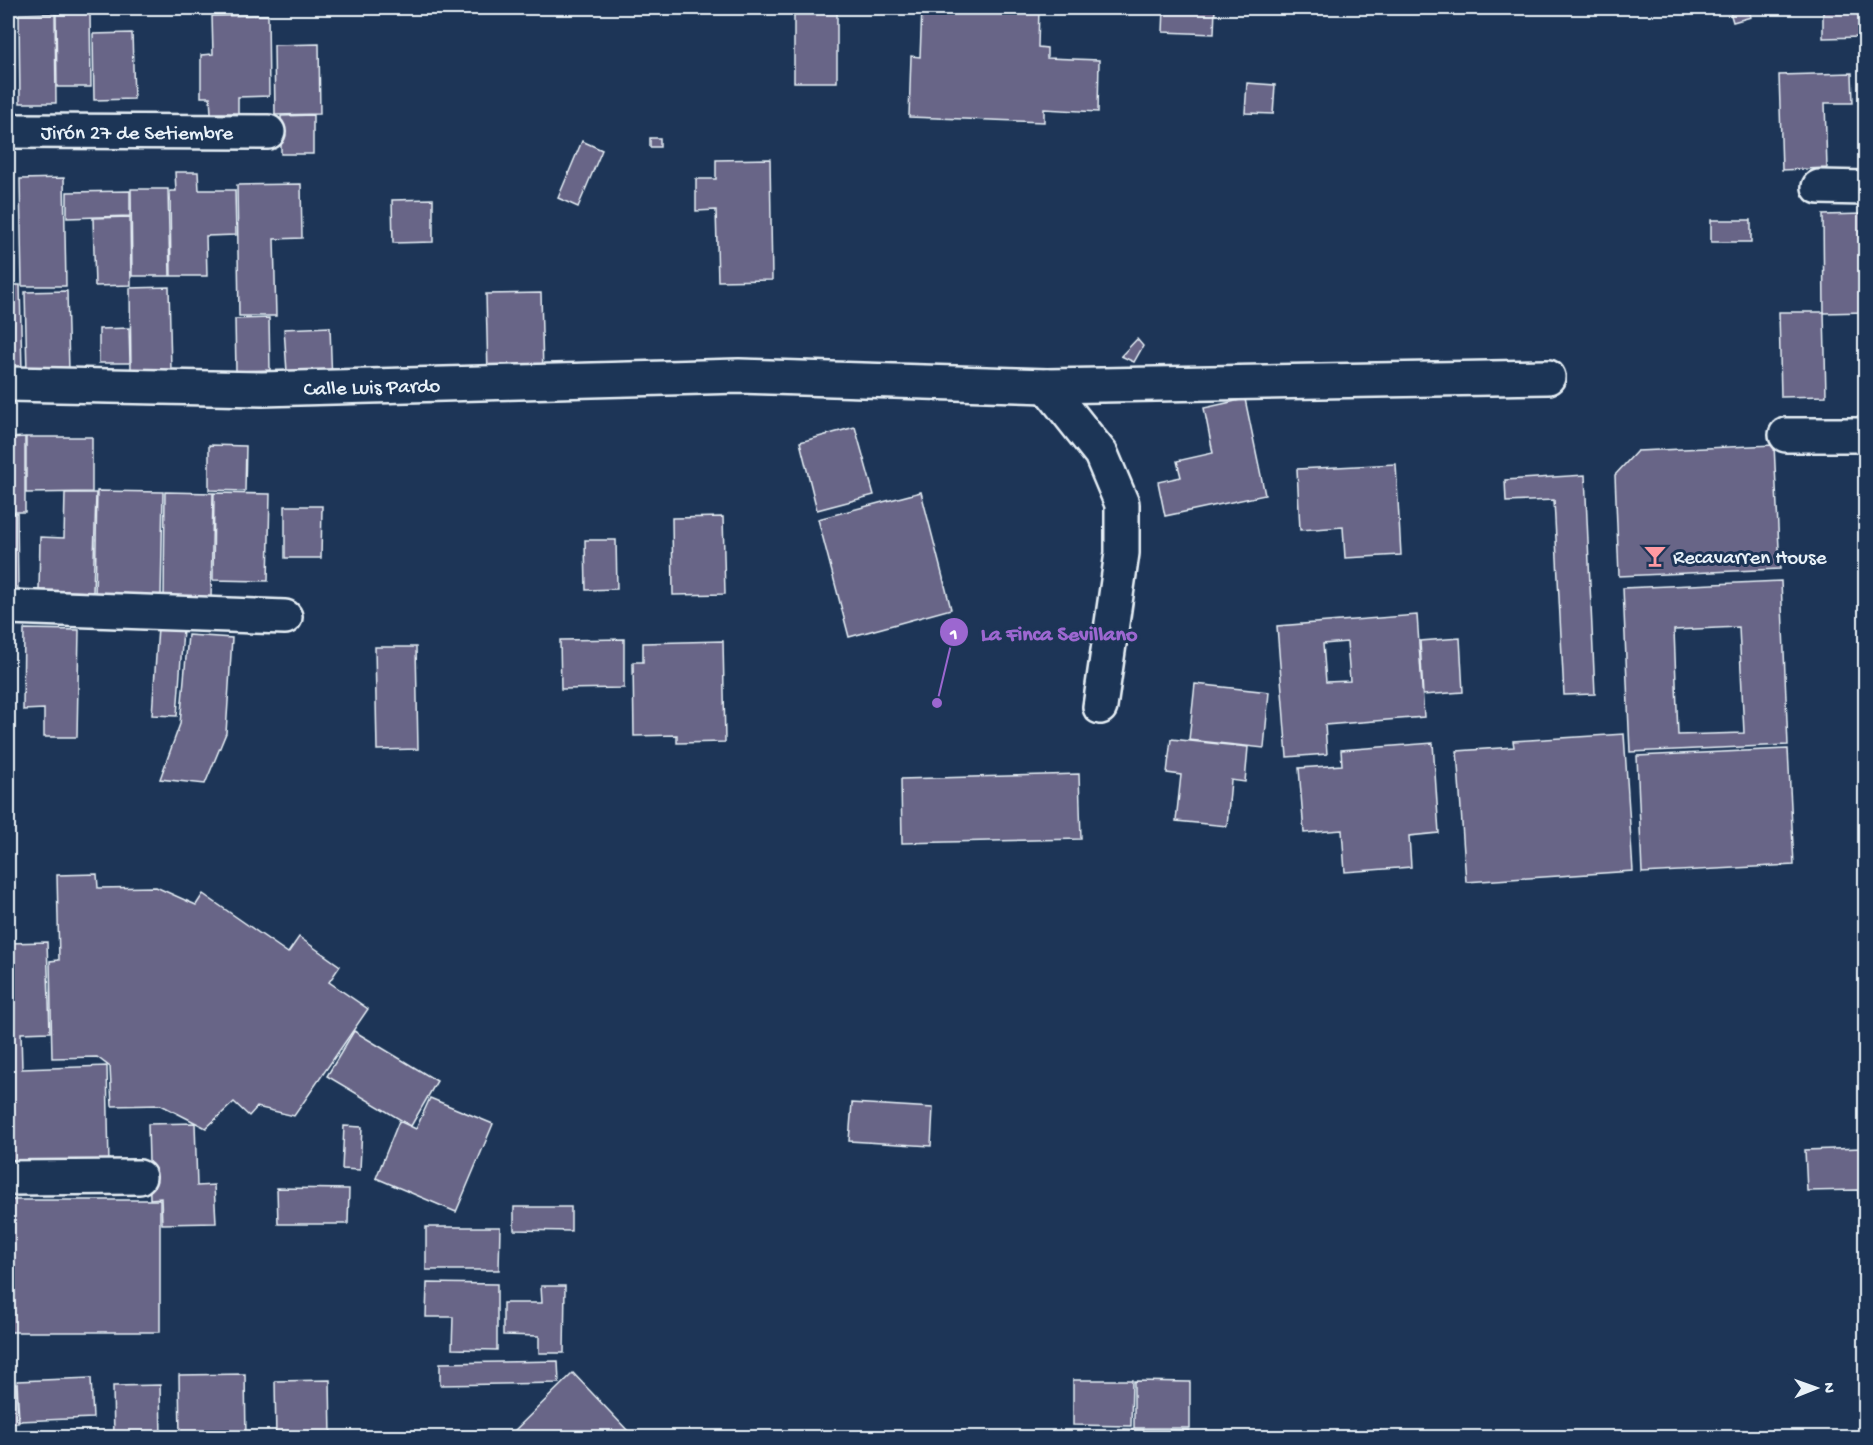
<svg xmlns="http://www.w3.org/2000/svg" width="1873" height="1445" viewBox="0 0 1873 1445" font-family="'Gochi Hand',sans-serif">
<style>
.building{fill:#676587;stroke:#e8f1f8;stroke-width:1.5;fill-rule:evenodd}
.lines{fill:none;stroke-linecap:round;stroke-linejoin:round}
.minor-casing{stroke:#e8f1f8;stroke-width:38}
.minor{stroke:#1d3557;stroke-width:33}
.labels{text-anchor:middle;stroke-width:6;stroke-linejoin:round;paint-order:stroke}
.street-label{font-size:21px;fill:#e8f1f8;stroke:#1d3557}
.poi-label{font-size:21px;fill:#e8f1f8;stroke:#1d3557;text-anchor:start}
.leader{fill:none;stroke:#9c67d0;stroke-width:2}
.callout-dot{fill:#9c67d0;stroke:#1d3557;stroke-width:2}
.mark-label{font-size:18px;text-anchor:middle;font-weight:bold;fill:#fff}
.callout-label{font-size:22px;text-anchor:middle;font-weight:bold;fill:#9c67d0;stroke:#1d3557;stroke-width:6;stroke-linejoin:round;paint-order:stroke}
</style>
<rect width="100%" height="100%" fill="#1d3557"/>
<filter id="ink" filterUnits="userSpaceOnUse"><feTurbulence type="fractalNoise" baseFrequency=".0167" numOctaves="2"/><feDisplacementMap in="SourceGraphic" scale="12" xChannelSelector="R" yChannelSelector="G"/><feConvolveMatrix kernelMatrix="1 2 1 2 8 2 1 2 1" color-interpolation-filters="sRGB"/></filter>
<g filter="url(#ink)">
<g class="building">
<rect x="794" y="8" width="43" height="74"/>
<path d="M922 8H1039L1038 47 1047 48V58L1099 60 1098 112 1044 109V122L909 117 911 56 920 57Z"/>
<path d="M1164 8H1215L1214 34 1163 32Z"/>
<path d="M1748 8 1751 17 1733 22 1730 12Z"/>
<path d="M1823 8H1861V37L1823 38Z"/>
<rect x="1862" y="8" width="4" height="37"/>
<path d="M55 13 56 103H20L19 14Z"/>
<path d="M90 13 91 87H57L56 14Z"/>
<path d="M268 15 269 96 238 97V113H211L210 97H201V55L213 54 212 16Z"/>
<path d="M132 33 134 99 94 100 93 34Z"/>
<path d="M319 44 320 114 275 115 274 45Z"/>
<path d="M1852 73 1853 103H1825L1827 168 1782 170 1779 75Z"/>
<path d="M1247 83 1275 85 1273 114 1245 113Z"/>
<path d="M1863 109H1866V172H1865Z"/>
<path d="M313 115V154H281V116Z"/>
<rect x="650" y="138" width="10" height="9"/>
<path d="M582 141 602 150 578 207 558 198Z"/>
<path d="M770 159 772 280 718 281 716 210 696 211V179H716V160Z"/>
<path d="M175 172H198L199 190H235L236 235 206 236 207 276H171L170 191H176Z"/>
<path d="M64 178 66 286H22L20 179Z"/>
<path d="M301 184 302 238 274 239 276 316H239L237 185Z"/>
<path d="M131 189H168L170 276H132Z"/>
<path d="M130 191V216L67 218V192Z"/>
<path d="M433 199V242L393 243 392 200Z"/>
<path d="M1864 214 1865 312 1824 313 1823 215Z"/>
<path d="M130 217 131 285 95 286 93 218Z"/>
<rect x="1711" y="220" width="40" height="22"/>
<path d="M8 285H20L22 373 8 374Z"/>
<path d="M169 287 171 370H131L130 288Z"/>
<path d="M67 291 69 372 27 373 25 292Z"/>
<path d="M541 293 543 374 488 375 486 294Z"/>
<path d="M1779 312H1824L1826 396 1781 397Z"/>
<path d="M269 318 270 370 236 371 235 319Z"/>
<path d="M330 327 332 384 288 386 284 329Z"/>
<path d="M129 328 130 363H99V329Z"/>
<path d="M1137 339 1143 346 1134 362 1121 356Z"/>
<path d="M1245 399 1265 495 1165 516 1158 482 1181 477 1177 461 1213 453 1204 408Z"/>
<path d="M855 427 874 495 817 510 800 442Z"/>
<path d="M25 437V512H8V438Z"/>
<path d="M26 437H92V492L26 493Z"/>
<path d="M209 445 246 446 245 491 209 490Z"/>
<path d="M1774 445 1780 569 1619 576 1615 475 1637 451Z"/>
<path d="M1396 464 1401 555 1345 558 1343 527 1300 530 1297 469Z"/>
<path d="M1585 475 1595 694 1564 695 1554 500 1506 502 1505 480Z"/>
<path d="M97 491 163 492 161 597 95 596Z"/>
<path d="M165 492 213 493 211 598 164 597Z"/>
<path d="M921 492 951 609 849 637 818 519Z"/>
<path d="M65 493H96L93 592 39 590 40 537 64 538Z"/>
<path d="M214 493 270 494 268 581 213 580Z"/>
<path d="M285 506H322L321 558H285Z"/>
<path d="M8 513H17L18 591H8Z"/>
<path d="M723 517 725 594 673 595 672 518Z"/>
<path d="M585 540H616L617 589 586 590Z"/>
<path d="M1781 581 1788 745 1630 752 1623 588ZM1739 627 1744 733 1678 735 1674 630Z"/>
<path d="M1417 615 1424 717 1325 725 1327 754 1287 757 1277 626ZM1347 642 1350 681 1326 682 1323 644Z"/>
<path d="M158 627 183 629 177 716 152 715Z"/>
<path d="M24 629 79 630 77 737H44V709L23 710Z"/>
<path d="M188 635 232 638 226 733 205 784 160 779 180 724Z"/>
<path d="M1460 638 1463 692 1423 695 1420 641Z"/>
<path d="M624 639V688L561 689 560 640Z"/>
<path d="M723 641 725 742 677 743V735L634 736 633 662H643V643Z"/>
<path d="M375 647H416L418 749 377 750Z"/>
<path d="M1195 684 1269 692 1264 748 1189 740Z"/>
<path d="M1624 734 1633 871 1466 882 1457 751 1514 747 1513 741Z"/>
<path d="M1171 739 1248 747 1245 782 1231 780 1227 826 1176 821 1181 775 1167 773Z"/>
<path d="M1433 743 1439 833 1409 836 1411 867 1345 872 1342 830 1304 833 1299 768 1342 765 1341 750Z"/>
<path d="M1788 749 1794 865 1642 873 1637 756Z"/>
<path d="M1079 774 1081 839 902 843 901 779Z"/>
<path d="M97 874 98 888 156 887 196 905 203 894 288 953 299 937 340 966 329 982 368 1009 294 1116 257 1107 249 1116 234 1102 206 1128 161 1105 112 1106 110 1067 97 1057 52 1058 50 961 59 960 57 875Z"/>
<path d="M47 942 50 1032 21 1033 22 1069 107 1066 109 1166 8 1169V943Z"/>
<path d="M354 1031 437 1081 411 1126 327 1076Z"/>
<path d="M430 1098 493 1124 456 1212 376 1178 399 1121 416 1129Z"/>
<path d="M852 1103 933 1108 931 1146 849 1141Z"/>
<path d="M195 1123 197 1186 214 1185 216 1223 162 1224 161 1198 150 1199 148 1124Z"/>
<path d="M344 1126 362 1127 360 1170 342 1169Z"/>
<path d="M1861 1133H1866V1205H1859L1858 1190 1807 1191 1805 1150 1862 1148Z"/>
<path d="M277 1188 349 1189 348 1224H278Z"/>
<rect x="8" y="1200" width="152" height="132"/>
<path d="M514 1207H571V1231L514 1230Z"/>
<path d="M426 1227H500L499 1270H426Z"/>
<path d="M427 1283 497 1284V1350L452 1349 453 1317H426Z"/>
<path d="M541 1286H565L564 1353H539V1336L503 1335V1303H542Z"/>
<path d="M558 1361 559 1383 440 1385V1363Z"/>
<path d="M573 1373 629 1432 623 1438H507Z"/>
<path d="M245 1374 246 1438H180L179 1375Z"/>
<path d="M91 1378 93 1418 19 1421 17 1381Z"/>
<path d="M330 1380 331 1438H276L275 1381Z"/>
<path d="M1073 1380H1132L1131 1426 1073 1425Z"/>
<path d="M1134 1381 1190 1382V1428H1134Z"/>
<path d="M8 1384H16L18 1423H8Z"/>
<path d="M160 1385 161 1438H114L113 1386Z"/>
<path d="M1124 1429 1189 1430V1438H1124Z"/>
<path d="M1354 1430H1380V1438H1353Z"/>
</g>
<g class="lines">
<g class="minor-casing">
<g id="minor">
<path id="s1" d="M8 131 268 132"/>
<path d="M1819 187 1866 188"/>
<path id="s2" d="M8 384 262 389 739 376 1047 386 1548 377"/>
<path d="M1047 386 1101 454 1122 504V553L1100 707"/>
<path d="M1786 435H1866"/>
<path d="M8 607 285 617"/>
<path d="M8 1178 139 1177"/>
</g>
</g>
<use href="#minor" class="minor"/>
</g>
</g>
<defs>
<g id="bar-bare" transform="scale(1.8)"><path d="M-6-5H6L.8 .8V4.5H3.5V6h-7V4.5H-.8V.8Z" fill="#ff9aa2" stroke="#1d3557" stroke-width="2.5" paint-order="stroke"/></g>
</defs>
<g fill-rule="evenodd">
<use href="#bar-bare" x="1655" y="556"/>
</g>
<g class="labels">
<g class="street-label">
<text dy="7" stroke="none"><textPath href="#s1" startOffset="129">Jirón 27 de Setiembre</textPath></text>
<text dy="7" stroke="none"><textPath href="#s2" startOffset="364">Calle Luis Pardo</textPath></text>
</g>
<g class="poi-label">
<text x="1673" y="563">Recavarren House</text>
</g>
</g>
<path class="leader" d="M937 703L954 632"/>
<g class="callout-dot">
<circle cx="937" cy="703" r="6"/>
<circle cx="954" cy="632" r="15"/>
</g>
<g class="mark-label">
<text x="954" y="639">1</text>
</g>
<g class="callout-label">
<text x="1059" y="640">La Finca Sevillano</text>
</g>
<rect width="1873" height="1445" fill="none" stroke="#1d3557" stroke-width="30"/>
<rect x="15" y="15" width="1843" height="1415" fill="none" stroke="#e8f1f8" stroke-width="2" filter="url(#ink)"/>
<g transform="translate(1816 1388) rotate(89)" stroke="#1d3557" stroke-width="4.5" paint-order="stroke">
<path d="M0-4.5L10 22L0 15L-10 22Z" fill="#e8f1f8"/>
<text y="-9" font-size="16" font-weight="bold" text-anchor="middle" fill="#e8f1f8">N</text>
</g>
</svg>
